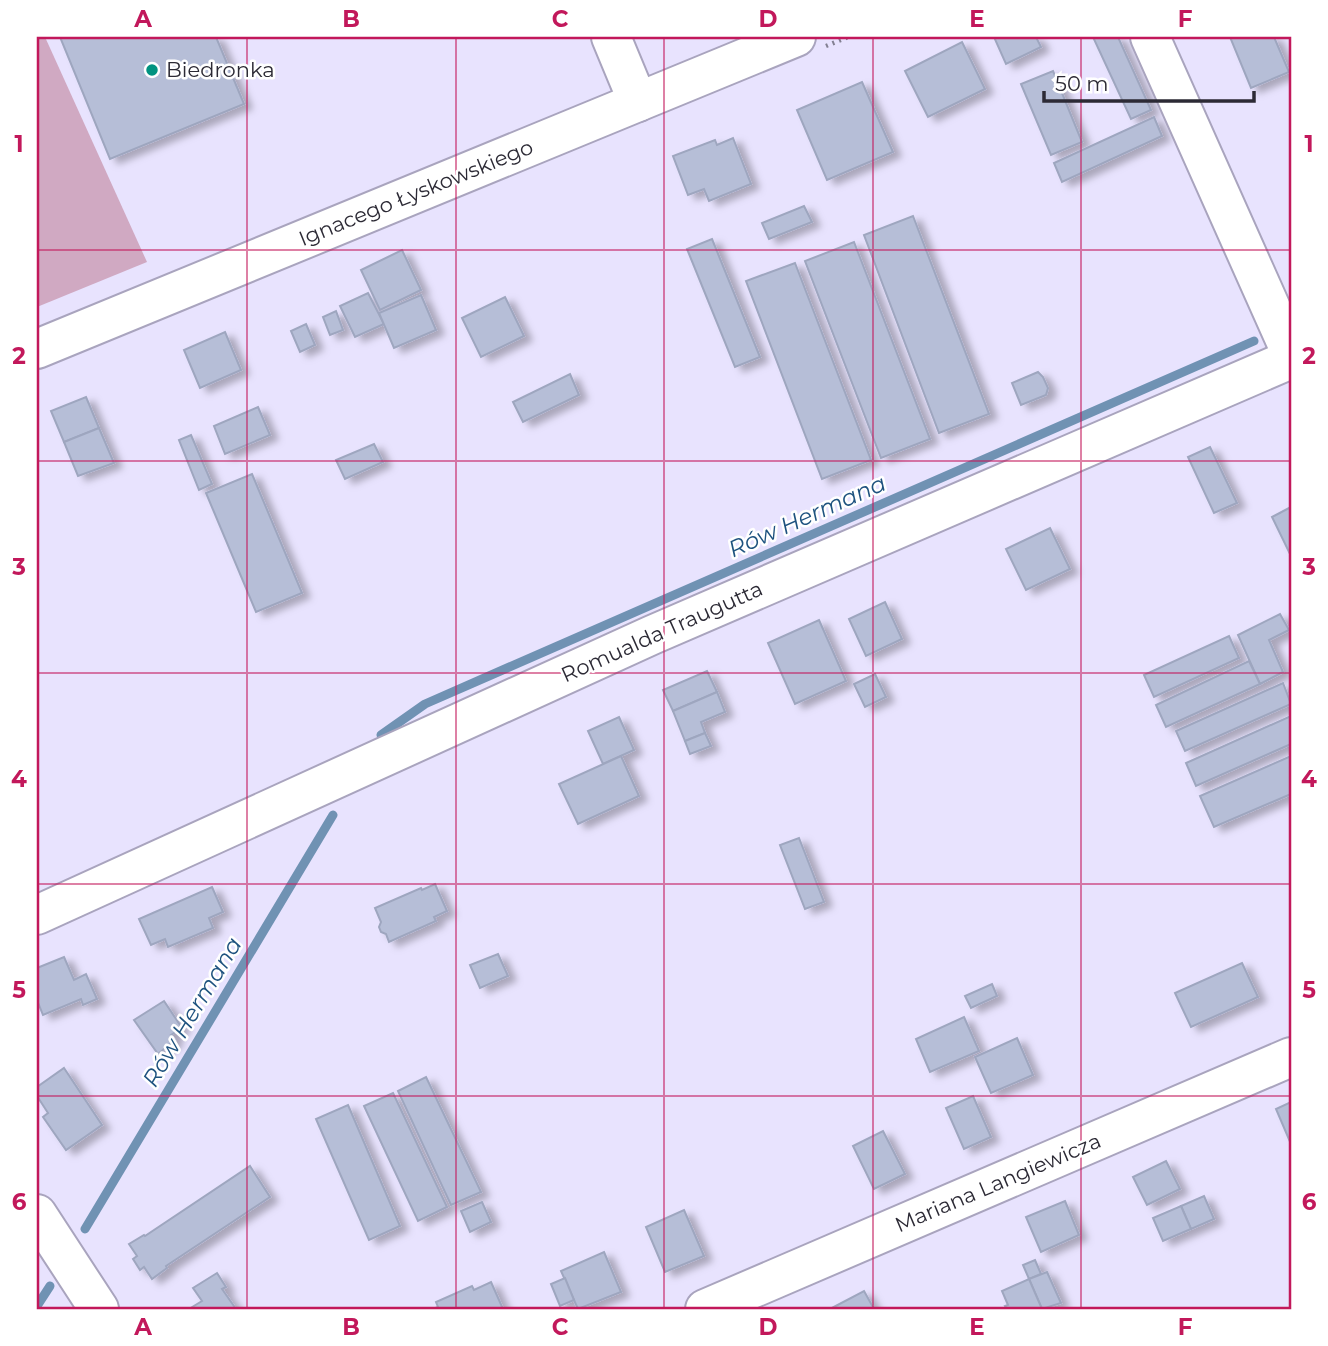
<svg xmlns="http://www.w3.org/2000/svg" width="1328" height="1346" viewBox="0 0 1328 1346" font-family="Montserrat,sans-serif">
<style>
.green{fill:#d0a9c2}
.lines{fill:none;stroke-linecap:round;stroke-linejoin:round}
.stream{stroke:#7092b3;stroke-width:9}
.building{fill:#b6bed7;stroke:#9ea6bf;stroke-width:2;filter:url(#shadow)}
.minor-casing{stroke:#a9a4be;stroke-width:42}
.path{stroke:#838092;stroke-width:4.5;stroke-dasharray:2 5;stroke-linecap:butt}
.minor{stroke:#fff;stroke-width:38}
.grid{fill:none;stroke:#c2185b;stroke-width:2;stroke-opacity:0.55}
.poi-dot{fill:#019380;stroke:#fff;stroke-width:2.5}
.labels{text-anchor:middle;stroke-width:5;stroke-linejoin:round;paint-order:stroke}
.poi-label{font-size:21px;fill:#2c2a35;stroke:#fff;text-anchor:start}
.street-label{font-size:21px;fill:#2c2a35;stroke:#fff}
.water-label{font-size:23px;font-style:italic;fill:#1e527f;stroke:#fff}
.neatline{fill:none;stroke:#c2185b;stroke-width:2.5}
.grid-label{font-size:23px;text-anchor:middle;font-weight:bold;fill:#c2185b}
</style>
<defs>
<filter id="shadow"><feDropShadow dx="8" dy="4.5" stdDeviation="3.5" flood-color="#0004"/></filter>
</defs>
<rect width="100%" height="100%" fill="#e8e3fe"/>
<path class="green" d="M37 37H45L147 262 37 307Z"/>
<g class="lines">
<g class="stream">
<path d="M381 735 425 704 1254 341"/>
<path d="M85 1229 333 815"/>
<path d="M37 1306 50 1286"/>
</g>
</g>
<g class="building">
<path d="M60 37H216L244 104 110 159Z"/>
<path d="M994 37H1036L1041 47 1006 64Z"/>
<path d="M1093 37H1118L1151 110 1131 119Z"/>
<path d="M1230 37H1274L1289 72 1251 88Z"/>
<path d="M962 42 985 89 928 117 905 71Z"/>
<path d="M1053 71 1082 142 1051 155 1021 84Z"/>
<path d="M862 82 893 152 827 180 797 110Z"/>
<path d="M1154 117 1162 136 1062 182 1054 163Z"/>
<path d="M733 138 751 184 709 201 704 189 688 195 673 156 715 140 717 145Z"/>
<path d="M804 206 812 222 769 239 762 223Z"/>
<path d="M913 216 989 414 939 433 864 235Z"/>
<path d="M712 239 760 357 735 367 687 249Z"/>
<path d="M854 242 930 439 881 458 805 261Z"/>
<path d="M402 250 421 290 380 310 361 270Z"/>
<path d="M795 263 871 460 822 479 746 281Z"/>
<path d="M368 293 384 324 355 337 340 306Z"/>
<path d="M421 295 436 330 394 348 379 313Z"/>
<path d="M505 297 524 336 481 357 462 318Z"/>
<path d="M336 311 343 330 330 335 323 317Z"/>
<path d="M306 324 315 345 300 352 291 331Z"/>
<path d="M225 332 241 370 200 388 184 350Z"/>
<path d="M1038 372 1043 377 1048 388 1046 395 1021 405 1012 383Z"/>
<path d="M570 374 579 395 523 422 513 402Z"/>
<path d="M86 397 99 428 64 442 51 411Z"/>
<path d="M258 407 270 435 225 454 214 426Z"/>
<path d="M99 428 114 463 78 476 64 442Z"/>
<path d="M191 435 212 484 199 490 179 440Z"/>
<path d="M374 444 383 462 345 479 336 460Z"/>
<path d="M1210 447 1237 503 1214 513 1188 457Z"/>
<path d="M252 474 302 593 256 612 206 493Z"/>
<path d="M1291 507V556L1272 517Z"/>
<path d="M1050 528 1070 569 1026 590 1006 549Z"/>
<path d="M885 602 902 639 866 656 849 619Z"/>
<path d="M1280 614 1289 630 1269 640 1283 672 1260 684 1238 635Z"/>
<path d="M819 620 846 681 795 704 768 643Z"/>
<path d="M1229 636 1239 658 1154 697 1144 675Z"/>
<path d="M1249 661 1260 684 1166 727 1156 705Z"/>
<path d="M707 671 717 692 673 711 663 690Z"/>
<path d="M875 674 886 697 865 707 854 684Z"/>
<path d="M1283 683 1291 704 1185 751 1176 731Z"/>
<path d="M717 692 725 712 701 722 705 733 685 741 673 711Z"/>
<path d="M1291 716V744L1196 786 1186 763Z"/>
<path d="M619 717 634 750 603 764 588 731Z"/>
<path d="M705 733 711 746 690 754 685 741Z"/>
<path d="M621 756 639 796 578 824 559 784Z"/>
<path d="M1291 756V794L1214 827 1200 796Z"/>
<path d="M799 838 824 902 805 909 780 845Z"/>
<path d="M435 884 447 911 434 917 436 921 389 942 386 934 381 932 379 927 381 922 375 908 421 888 422 890Z"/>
<path d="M212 887 223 912 209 918 213 928 168 947 165 939 151 945 139 919Z"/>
<path d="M498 954 508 976 480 988 470 965Z"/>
<path d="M64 957 74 980 86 974 97 999 83 1005 81 999 43 1015 37 1000V968Z"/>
<path d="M1242 963 1258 997 1191 1027 1175 993Z"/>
<path d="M992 984 997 996 971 1008 965 996Z"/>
<path d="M164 1001 182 1028 171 1035 175 1040 158 1054 134 1020Z"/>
<path d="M964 1017 979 1051 930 1072 916 1039Z"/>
<path d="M1017 1038 1033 1075 991 1093 975 1057Z"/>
<path d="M64 1068 102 1125 66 1150 43 1117 48 1113 37 1096V1087Z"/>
<path d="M426 1077 481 1192 451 1205 398 1091Z"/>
<path d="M393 1093 447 1207 418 1221 364 1106Z"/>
<path d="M973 1096 991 1137 964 1149 946 1108Z"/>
<path d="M1291 1102V1144L1276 1109Z"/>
<path d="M348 1105 400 1226 369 1240 316 1119Z"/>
<path d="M883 1131 905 1174 874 1189 853 1146Z"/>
<path d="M1166 1161 1180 1189 1147 1205 1133 1177Z"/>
<path d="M250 1166 270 1197 166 1266 167 1268 152 1279 144 1267 140 1270 133 1259 137 1256 129 1244 144 1235 145 1236Z"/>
<path d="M1204 1196 1214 1219 1191 1229 1181 1206Z"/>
<path d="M1065 1201 1079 1235 1041 1252 1026 1217Z"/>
<path d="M482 1202 491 1222 470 1232 461 1211Z"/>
<path d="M1181 1206 1191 1229 1163 1241 1153 1218Z"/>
<path d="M684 1210 704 1256 665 1272 646 1227Z"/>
<path d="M604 1252 621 1292 578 1309 561 1271Z"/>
<path d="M1035 1260 1041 1274 1029 1279 1023 1265Z"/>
<path d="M1047 1272 1061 1303 1042 1309 1029 1279Z"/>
<path d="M217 1273 226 1287 222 1289 236 1309H189L202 1301 193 1288Z"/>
<path d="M565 1278 574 1300 560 1306 551 1284Z"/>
<path d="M1029 1279 1042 1309H1007L1005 1306 1008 1305 1002 1291Z"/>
<path d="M491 1282 503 1309H433L438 1307 436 1302 472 1286 474 1290Z"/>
<path d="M864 1291 874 1309H830Z"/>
</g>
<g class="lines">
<g class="minor-casing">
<g id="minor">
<path d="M611 37 638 102"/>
<path d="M1150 37 1291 353"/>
<path d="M37 349 796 37"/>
<path d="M37 915 652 635 1291 359"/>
<path d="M37 1214 99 1309"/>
<path d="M705 1309 1291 1057"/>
</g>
</g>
<path class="path" d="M826 46 848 37"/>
<use href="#minor" class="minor"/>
</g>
<path class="grid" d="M247 37V1309M456 37V1309M664 37V1309M873 37V1309M1081 37V1309M37 250H1291M37 461H1291M37 673H1291M37 884H1291M37 1096H1291"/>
<circle class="poi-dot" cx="152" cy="70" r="7"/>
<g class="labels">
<g class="poi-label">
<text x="166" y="77">Biedronka</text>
</g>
<g class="street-label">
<text transform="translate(416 193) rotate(-22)" y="7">Ignacego Łyskowskiego</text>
<text transform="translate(662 632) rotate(-24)" y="7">Romualda Traugutta</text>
<text transform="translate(998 1183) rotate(-23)" y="7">Mariana Langiewicza</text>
</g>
<g class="water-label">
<text transform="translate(807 516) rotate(-24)" y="8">Rów Hermana</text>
<text transform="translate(192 1012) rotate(-59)" y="8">Rów Hermana</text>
</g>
</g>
<rect width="1328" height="1346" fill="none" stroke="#ffffff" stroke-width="77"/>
<path d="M1044 91v10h210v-10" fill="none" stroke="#2c2a35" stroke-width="3.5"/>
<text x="1055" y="91" font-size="21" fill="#2c2a35" stroke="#ffffff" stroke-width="5" paint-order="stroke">50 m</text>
<rect x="38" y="38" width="1252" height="1270" class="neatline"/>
<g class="grid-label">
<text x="143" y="27">A</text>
<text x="351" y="27">B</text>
<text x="560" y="27">C</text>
<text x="768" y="27">D</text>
<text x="977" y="27">E</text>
<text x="1185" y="27">F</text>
<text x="19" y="152">1</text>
<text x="1309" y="152">1</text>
<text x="19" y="364">2</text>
<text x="1309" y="364">2</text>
<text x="19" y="575">3</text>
<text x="1309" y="575">3</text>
<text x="19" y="787">4</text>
<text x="1309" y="787">4</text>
<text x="19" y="998">5</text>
<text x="1309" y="998">5</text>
<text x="19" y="1210">6</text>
<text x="1309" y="1210">6</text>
<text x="143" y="1335">A</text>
<text x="351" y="1335">B</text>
<text x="560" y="1335">C</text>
<text x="768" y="1335">D</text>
<text x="977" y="1335">E</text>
<text x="1185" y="1335">F</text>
</g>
</svg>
